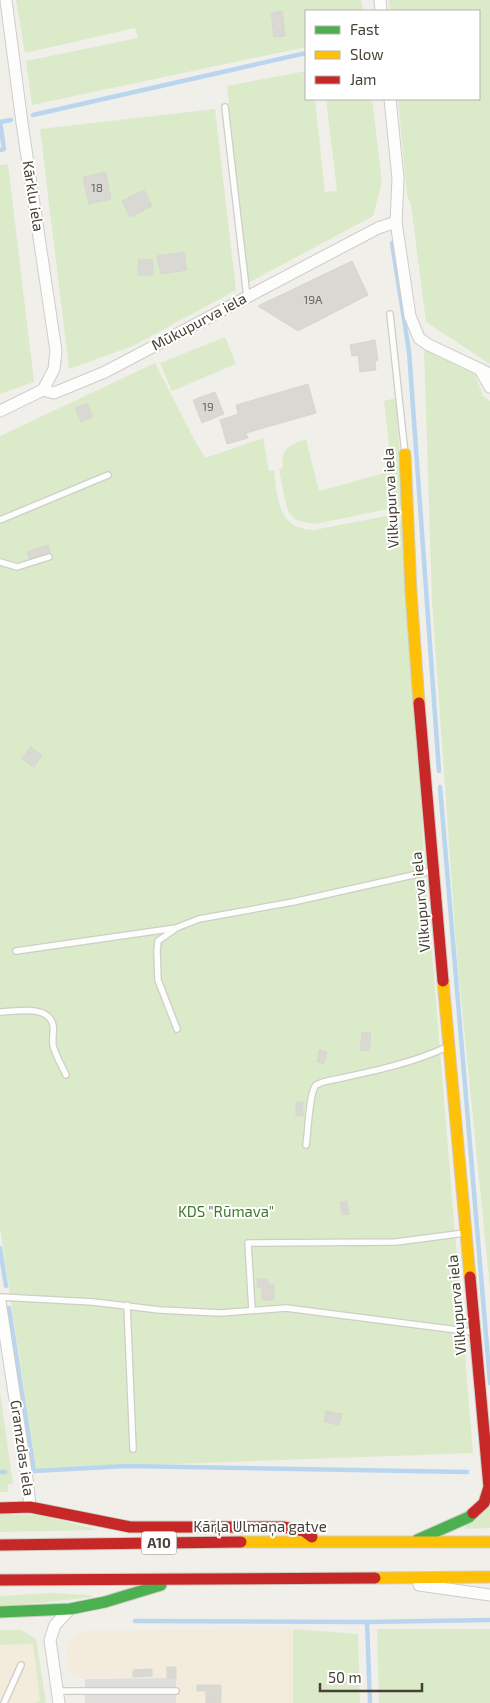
<svg xmlns="http://www.w3.org/2000/svg" width="490" height="1703" viewBox="0 0 490 1703" font-family="'Exo 2',sans-serif">
<style>
.commercial{fill:#f3ecdd}
.green{fill:#dbebca}
.parking{fill:#e0deda}
.lines{fill:none;stroke-linecap:round;stroke-linejoin:round}
.stream{stroke:#bad6ee;stroke-width:4.5}
.building{fill:#dad8d2;stroke:#d9d6d0}
.lane-casing{stroke:#cecdc7;stroke-width:8}
.street-casing{stroke:#cecdc7;stroke-width:13}
.fast-casing{stroke:#d0cdc1;stroke-width:13}
.slow-casing{stroke:#d0cdc1;stroke-width:13}
.jam-casing{stroke:#d0cdc1;stroke-width:13}
.lane{stroke:#fdfdfc;stroke-width:5.5}
.street{stroke:#fdfdfc;stroke-width:11}
.fast{stroke:#4caf50;stroke-width:11}
.slow{stroke:#ffc107;stroke-width:11}
.jam{stroke:#c62828;stroke-width:11}
.labels{text-anchor:middle;stroke-width:4;stroke-linejoin:round;paint-order:stroke}
.number-label{font-size:12px;fill:#6c685e}
.shield{fill:#fff;stroke:#7e7a72;stroke-width:1}
.shield-label{font-size:14px;font-weight:bold;fill:#474136}
.street-label{font-size:15px;fill:#474136;stroke:#fff}
.park-label{font-size:15px;fill:#417929;stroke:#fff}
</style>
<rect width="100%" height="100%" fill="#f0efea"/>
<g class="commercial">
<path d="M293 1629V1703H176V1678H75L71 1674 68 1667 66 1650 68 1644 73 1636 82 1631Z"/>
<path d="M0 1630H21L36 1639 46 1703H0Z"/>
</g>
<g class="green">
<path d="M16 0H361L363 11H306V47L32 105 26 61 138 38 135 28 25 53Z"/>
<path d="M389 0H490V364L426 322 411 205 407 195 398 99H479V11H390Z"/>
<path d="M306 71V99H315L325 192 337 191 326 99H372L382 182 373 216 248 283 227 86Z"/>
<path d="M215 109 236 290 133 346 69 369 40 129Z"/>
<path d="M8 164 34 382 0 394V165Z"/>
<path d="M225 337 236 364 172 391 160 363Z"/>
<path d="M424 346 475 373 483 396 490 401V1289L457 958 432 602Z"/>
<path d="M155 363 195 441 205 458 263 438 269 471 274 470C278 499 277 529 314 530L386 516 394 517 404 524 424 855 473 1453 36 1469 0 1228V436Z"/>
<path d="M396 398 403 506 315 524 303 522 295 519 289 513 285 501 279 469 283 468C280 448 290 445 306 439L319 491 392 471 384 401Z"/>
<path d="M0 1392 13 1484H8V1492H0Z"/>
<path d="M488 1507H490V1528L465 1529 466 1525Z"/>
<path d="M0 1514 39 1515 100 1530 0 1532Z"/>
<path d="M51 1593 90 1595 94 1597 0 1607V1596Z"/>
<path d="M293 1629 358 1634 360 1703H293Z"/>
<path d="M377 1629H490V1703H379Z"/>
<path d="M0 1630H21L36 1639 46 1703H35L40 1700 33 1644 0 1645Z"/>
</g>
<path class="parking" d="M176 1678V1703H85V1679Z"/>
<g class="lines">
<g class="stream">
<path d="M33 115 306 53"/>
<path d="M0 150 4 149 0 122 11 120"/>
<path d="M392 243 409 351 439 771"/>
<path d="M440 787 490 1383"/>
<path d="M0 1248 6 1286"/>
<path d="M9 1308 34 1471 127 1466 467 1472"/>
<path d="M0 1472H5"/>
<path d="M135 1621 367 1622 490 1620"/>
<path d="M367 1622 370 1703"/>
</g>
</g>
<g class="building">
<path d="M282 11 285 36 274 37 271 13Z"/>
<path d="M106 172 111 199 89 204 83 177Z"/>
<path d="M144 190 152 206 130 217 122 201Z"/>
<path d="M184 252 187 270 161 274 157 256Z"/>
<path d="M138 259 153 260V275H138Z"/>
<path d="M352 261 368 295 298 331 258 306Z"/>
<path d="M375 340 378 360 375 361 376 370 360 372 358 355 352 356 350 345Z"/>
<path d="M308 384 316 413 246 433 248 438 227 444 220 420 238 414 236 405Z"/>
<path d="M215 392 224 414 202 423 193 400Z"/>
<path d="M87 403 93 417 81 422 75 408Z"/>
<path d="M48 545 51 554 30 561 27 552Z"/>
<path d="M30 747 42 755 34 767 22 759Z"/>
<path d="M362 1032 371 1033 369 1051 360 1050Z"/>
<path d="M319 1050 327 1052 324 1064 317 1062Z"/>
<rect x="296" y="1102" width="7" height="14"/>
<path d="M347 1201 349 1214 342 1215 340 1202Z"/>
<path d="M257 1279H268V1284H274V1300H262V1287H257Z"/>
<path d="M326 1411 342 1414 339 1425 324 1422Z"/>
<rect x="167" y="1667" width="9" height="11"/>
<path d="M152 1669V1676L133 1677V1670Z"/>
<path d="M197 1685H221V1703H206V1691H197Z"/>
</g>
<g class="lines">
<g class="lane-casing">
<g id="lane">
<path d="M225 107 247 297"/>
<path d="M390 314 405 454"/>
<path d="M0 520 108 475"/>
<path d="M0 562 17 567 49 557"/>
<path d="M175 929 158 941 157 951 158 980 177 1029"/>
<path d="M16 951 176 928 199 919 293 902 431 871"/>
<path d="M0 1012C16 1012 48 1004 53 1025 54 1032 52 1039 53 1045 55 1055 62 1066 66 1075"/>
<path d="M306 1145C308 1134 309 1092 316 1085 317 1085 322 1082 323 1082 365 1073 408 1065 447 1047"/>
<path d="M0 1297 93 1302 160 1310 220 1313 286 1308 473 1332"/>
<path d="M127 1305 133 1449"/>
<path d="M252 1310 248 1243 396 1242 465 1233"/>
<path d="M57 1691H176"/>
<path d="M4 1703 21 1665"/>
</g>
</g>
<g class="street-casing">
<g id="street">
<path d="M6 0 22 123 56 351 54 369 43 390"/>
<path d="M380 0 381 11"/>
<path d="M390 99 398 178 396 222 410 316 419 338 427 344 490 374"/>
<path d="M480 369 490 387"/>
<path d="M0 411 43 390 54 393 105 372 378 228 396 222"/>
<path d="M0 1301 28 1485 30 1507"/>
<path d="M419 1585 490 1595"/>
<path d="M59 1703 50 1640 55 1625 70 1609"/>
</g>
</g>
<g class="fast-casing">
<g id="fast">
<path d="M417 1540 469 1517 473 1513"/>
<path d="M0 1612 70 1609 105 1602 161 1585"/>
</g>
</g>
<g class="slow-casing">
<g id="slow">
<path d="M405 454 411 592 419 703"/>
<path d="M443 981 470 1277"/>
<path d="M241 1542H490"/>
<path d="M375 1578 490 1577"/>
</g>
</g>
<g class="jam-casing">
<g id="jam">
<path d="M419 703 443 981"/>
<path d="M470 1277 489 1487 484 1503 473 1513"/>
<path d="M0 1508 30 1507 130 1527H283L304 1531 312 1537"/>
<path d="M0 1545 241 1542"/>
<path d="M0 1580 375 1578"/>
</g>
</g>
<use href="#lane" class="lane"/>
<use href="#street" class="street"/>
<use href="#fast" class="fast"/>
<use href="#slow" class="slow"/>
<use href="#jam" class="jam"/>
</g>
<g class="labels">
<g class="number-label">
<text x="97" y="192">18</text>
<text x="313" y="304">19A</text>
<text x="208" y="411">19</text>
</g>
<rect class="shield" x="141.5" y="1531.5" width="35" height="23" rx="4"/>
<g class="shield-label">
<text x="159" y="1548">A10</text>
</g>
<g class="street-label">
<text transform="translate(33 196) rotate(81)" y="5">Kārklu iela</text>
<text transform="translate(199 322) rotate(-28)" y="5">Mūkupurva iela</text>
<text transform="translate(391 498) rotate(-93)" y="5">Vilkupurva iela</text>
<text transform="translate(421 902) rotate(-95)" y="5">Vilkupurva iela</text>
<text transform="translate(457 1305) rotate(-95)" y="5">Vilkupurva iela</text>
<text transform="translate(22 1448) rotate(82)" y="5">Gramzdas iela</text>
<text x="260" y="1532">Kārļa Ulmaņa gatve</text>
</g>
<g class="park-label">
<text x="226" y="1217">KDS "Rūmava"</text>
</g>
</g>
<rect x="305" y="10" width="175" height="90" fill="#ffffff" stroke="#b5b3af"/>
<rect x="315" y="26" width="25" height="8" fill="#4caf50" stroke="#b5b3af"/>
<text x="350" y="35" font-size="15" fill="#474136">Fast</text>
<rect x="315" y="51" width="25" height="8" fill="#ffc107" stroke="#b5b3af"/>
<text x="350" y="60" font-size="15" fill="#474136">Slow</text>
<rect x="315" y="76" width="25" height="8" fill="#c62828" stroke="#b5b3af"/>
<text x="350" y="85" font-size="15" fill="#474136">Jam</text>
<path d="M320 1683v8h102v-8" fill="none" stroke="#474136" stroke-width="2.5"/>
<text x="328" y="1683" font-size="15" fill="#474136" stroke="#ffffff" stroke-width="4" paint-order="stroke">50 m</text>
</svg>
